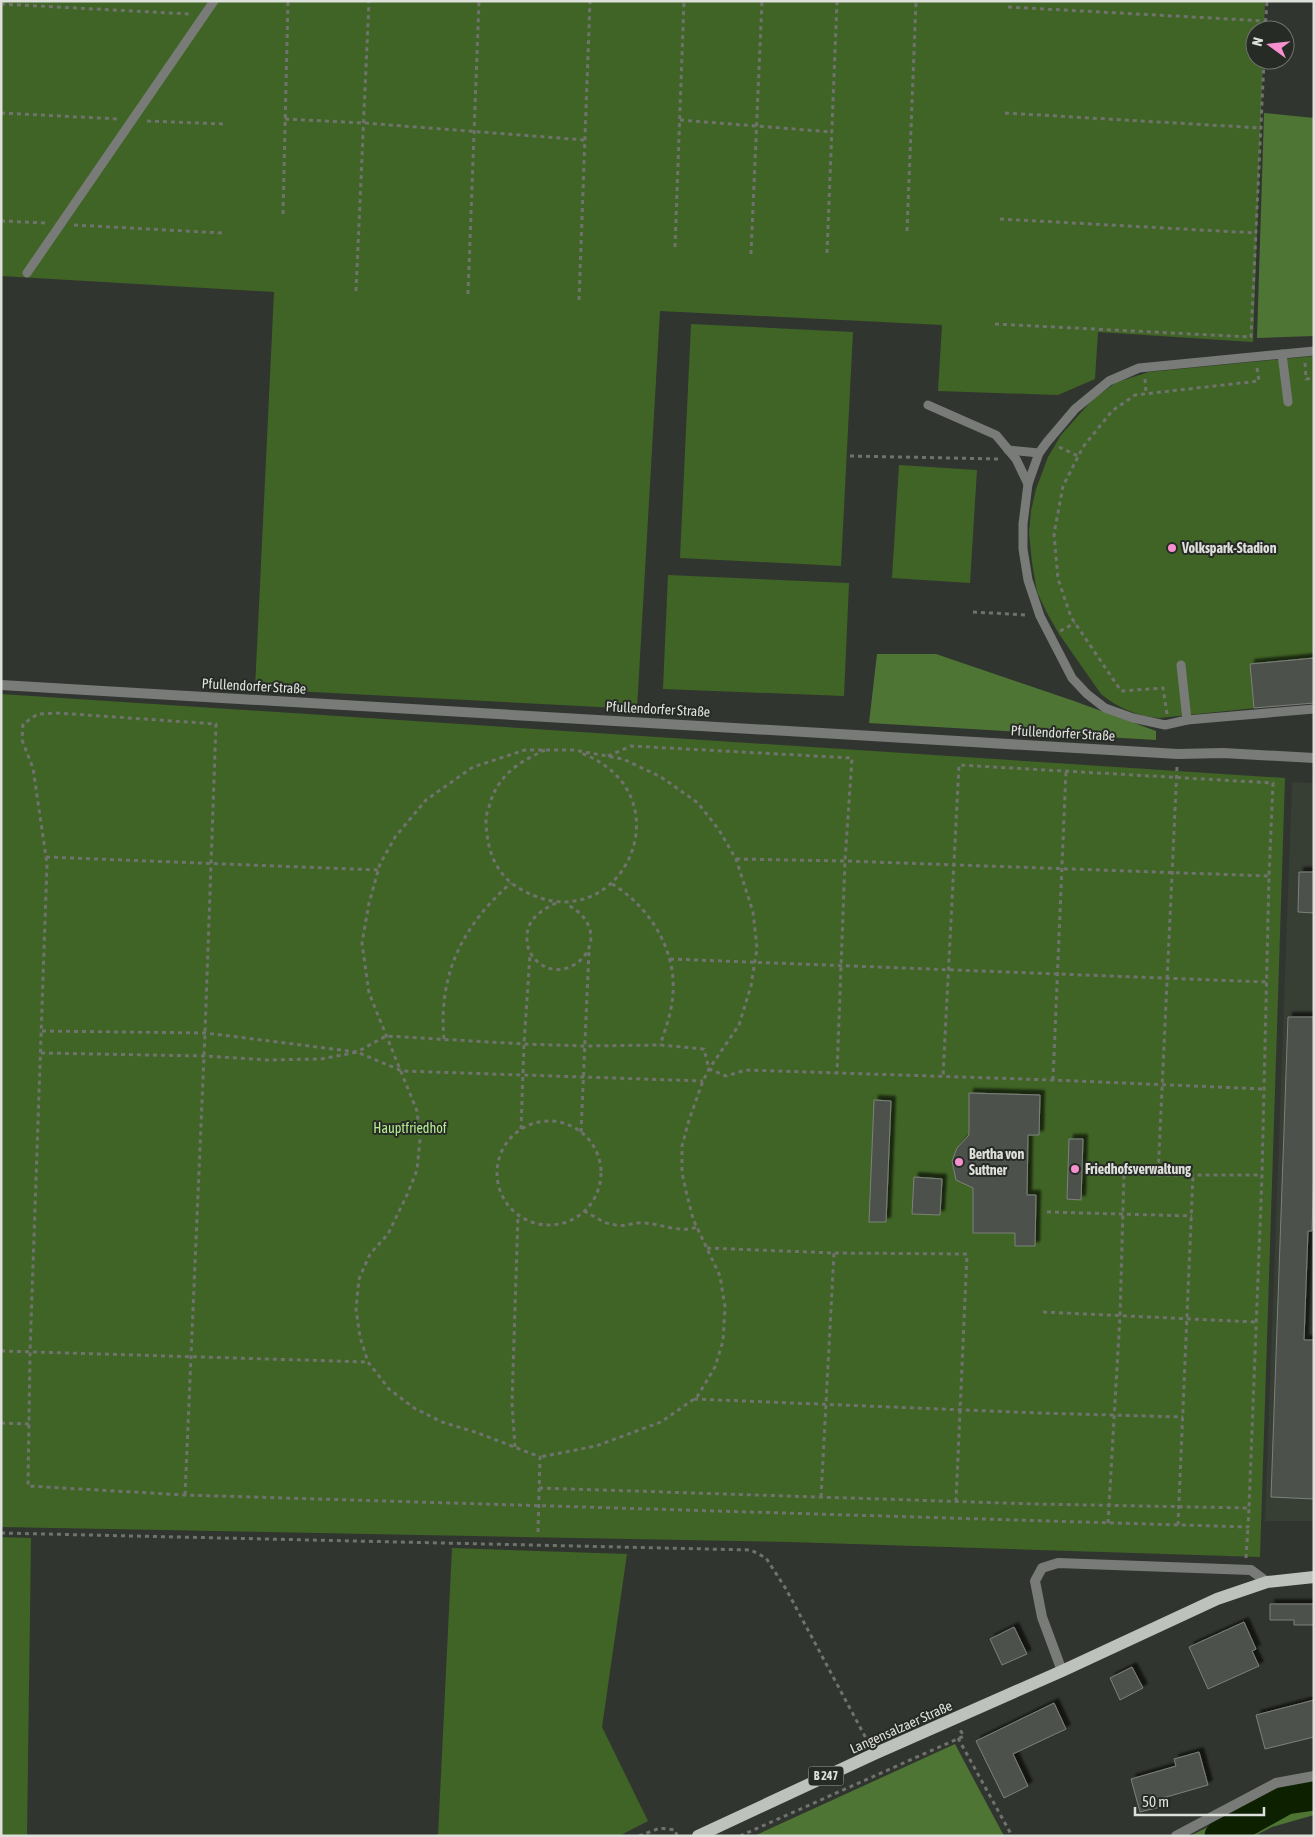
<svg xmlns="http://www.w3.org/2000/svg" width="1315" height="1837" viewBox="0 0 1315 1837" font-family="'Asap Condensed',sans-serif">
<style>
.built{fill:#373e33}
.green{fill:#406425}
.forest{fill:#4f7534}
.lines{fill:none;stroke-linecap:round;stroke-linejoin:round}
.river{stroke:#0d2000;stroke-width:31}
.building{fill:#4d514b;stroke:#7d817b;filter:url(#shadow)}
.path{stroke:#6f726d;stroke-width:3;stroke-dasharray:4 4;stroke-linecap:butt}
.service{stroke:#797b78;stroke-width:9}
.minor{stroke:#797b78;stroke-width:10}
.primary{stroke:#bec2bc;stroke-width:12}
.poi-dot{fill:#f790ce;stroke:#272b26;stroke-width:2}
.labels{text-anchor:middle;stroke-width:4;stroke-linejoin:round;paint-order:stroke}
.shield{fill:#272b26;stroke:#a7aaa5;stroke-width:1}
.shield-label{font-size:12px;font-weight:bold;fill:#dee0dc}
.poi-label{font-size:14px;font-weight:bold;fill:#dee0dc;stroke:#272b26;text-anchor:start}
.street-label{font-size:14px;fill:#dee0dc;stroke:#272b26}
.park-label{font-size:14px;fill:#b5ec90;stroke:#272b26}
</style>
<defs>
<filter id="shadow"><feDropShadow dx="4.5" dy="-4.5" stdDeviation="1" flood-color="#0009"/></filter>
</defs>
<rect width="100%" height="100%" fill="#31352f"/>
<path class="built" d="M1292 782 1314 783V1521H1265Z"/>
<g class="green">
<path d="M1 1H1265L1264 30H1255V60H1263L1253 342 1098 332 1095 379 1058 395 938 391 942 325 660 311 637 709 255 689 274 292 1 276Z"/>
<path d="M691 324 853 332 841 566 680 558Z"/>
<path d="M1314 356V702L1159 718C1137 716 1118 708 1101 694L1059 634 1047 613 1037 592 1032 562 1029 533 1031 511 1036 489 1048 457 1061 435 1093 399 1117 382 1149 372Z"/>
<path d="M899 465 977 470 970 583 892 578Z"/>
<path d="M668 575 849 583 844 696 663 689Z"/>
<path d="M1 694 1285 778 1260 1557 790 1542 1 1527Z"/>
<path d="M1 1537 31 1538 27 1836H1Z"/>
<path d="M452 1548 627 1554 602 1727 648 1821 619 1836H438Z"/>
</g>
<g class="forest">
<path d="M1264 113 1314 118V336L1257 338Z"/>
<path d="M877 654H936L1074 701 1156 731V740L869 723Z"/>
<path d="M955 1744 1004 1836H754Z"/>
<path d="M1314 1783V1815L1272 1827 1254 1836H1190L1281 1790Z"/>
</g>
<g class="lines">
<path class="river" d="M1220 1836 1286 1799 1314 1795"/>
</g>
<g class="building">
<path d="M1314 658V703L1254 708 1250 664Z"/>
<path d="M1299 872H1314V913L1298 912Z"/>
<path d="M1288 1017H1314V1169L1312 1231H1308L1304 1340H1314V1499L1271 1497Z"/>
<path d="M969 1093 1040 1095 1039 1135H1028L1027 1195H1036L1035 1246H1015V1233H973V1188L956 1180 952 1161 957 1148 969 1135Z"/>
<path d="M874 1100 891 1101 886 1222H869Z"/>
<path d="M1069 1139H1083L1081 1200 1067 1199Z"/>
<path d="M914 1177 942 1179 940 1215 912 1214Z"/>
<path d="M1270 1604H1314V1625H1294V1620H1270Z"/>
<path d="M1244 1622 1256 1649 1252 1651 1259 1666 1208 1689 1189 1647Z"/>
<path d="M1014 1627 1027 1654 1002 1665 990 1639Z"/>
<path d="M1132 1667 1143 1688 1120 1700 1110 1678Z"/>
<path d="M1314 1700V1737L1265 1749 1256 1715Z"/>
<path d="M1054 1703 1066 1729 1013 1754 1028 1786 1004 1798 976 1741Z"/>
<path d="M1199 1752 1208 1785 1163 1798 1165 1806 1140 1812 1131 1779 1176 1766 1174 1759Z"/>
</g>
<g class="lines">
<g class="path">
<path d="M1 4 189 14"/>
<path d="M1008 7 1266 21"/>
<path d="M1265 30 1267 1"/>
<path d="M1 113 118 119"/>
<path d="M1005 113 1261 128"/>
<path d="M285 119 364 123 585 140"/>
<path d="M680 120 832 132"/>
<path d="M147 121 224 124"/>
<path d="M283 214 288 1"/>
<path d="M1000 219 1256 233"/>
<path d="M1 221 46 223"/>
<path d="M74 225 222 233"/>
<path d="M907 231 916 1"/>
<path d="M675 247 684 1"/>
<path d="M827 253 837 1"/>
<path d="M751 254 762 1"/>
<path d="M356 291 369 1"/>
<path d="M468 294 479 1"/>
<path d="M579 300 590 1"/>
<path d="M995 324 1251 337 1264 60"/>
<path d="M1305 363 1306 379 1314 378"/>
<path d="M1145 379 1146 394"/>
<path d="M1059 447 1078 456"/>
<path d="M850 456 1000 459"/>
<path d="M973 612 1027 615"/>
<path d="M1060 631 1075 623"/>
<path d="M1167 714 1163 688 1121 691 1071 617 1058 579 1054 534 1063 486 1083 447 1112 411 1135 395 1259 381 1257 368"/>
<path d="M545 750C517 763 497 776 489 807 487 812 486 817 486 822 487 851 496 877 524 891 621 943 690 794 581 753"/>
<path d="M608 756 631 746 852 758 845 861 837 1073"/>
<path d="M1177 767 1158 1175H1262"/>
<path d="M46 857 378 870"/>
<path d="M736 859 845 861 1269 876"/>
<path d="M612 884C649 906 676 949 673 993 672 1011 666 1028 660 1045"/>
<path d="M556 903C540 911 526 920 527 939 527 946 529 952 533 957 560 990 609 951 584 918 580 912 573 908 566 904"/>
<path d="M670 959 1266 982"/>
<path d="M42 1031 205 1033 357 1052 386 1036 524 1044 584 1046 660 1045 704 1049 709 1069 726 1076 746 1070 1053 1080 1264 1089"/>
<path d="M444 1039C438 974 463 925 511 883"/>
<path d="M41 1053 204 1056 267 1060 321 1059 357 1052 402 1071 703 1081"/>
<path d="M1053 1080 1066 770"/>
<circle cx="549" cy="1173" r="52"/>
<path d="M521 1129 524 1044 530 954"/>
<path d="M581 1132 589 951"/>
<path d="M584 1211C594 1216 604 1224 616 1225 624 1227 631 1223 639 1223 659 1222 678 1234 697 1227"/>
<path d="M1047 1212 1192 1216"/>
<path d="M707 1248 834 1253 967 1254 956 1501"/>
<path d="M1043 1312 1256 1322"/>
<path d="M1 1351 368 1362"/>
<path d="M694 1399 1039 1413 1183 1417"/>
<path d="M1 1423 29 1424"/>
<path d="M515 1447 512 1403 518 1215"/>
<path d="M539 1488 1035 1504 1249 1508 1262 1175 1269 876 1273 783 959 765 943 1076"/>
<path d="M185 1495 205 1033 216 724 57 713 38 714 23 724 22 740 33 768 47 864 30 1352 28 1486 185 1495 1248 1527 1249 1508"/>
<path d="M821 1497 834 1253"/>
<path d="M1108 1523 1120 1316 1124 1173 1158 1175"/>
<path d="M1178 1525 1193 1175"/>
<path d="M538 1532 540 1457 478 1433 442 1422 414 1408 389 1389 368 1362 360 1337 356 1309 359 1279 370 1254 388 1234 407 1195 417 1170 420 1139 417 1111 369 993 362 943 369 903 380 864 395 837 426 800 473 767 525 750H574L623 759 661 777 698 803 719 830 736 859 753 912 757 948 751 986 739 1025 709 1069 703 1081 689 1120 682 1146V1173L687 1195 693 1219 720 1276 725 1307 723 1341 715 1367 697 1397 661 1422 596 1446 540 1457"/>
<path d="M1 1533 751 1550 766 1558 786 1589 868 1742"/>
<path d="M1246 1558 1248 1527"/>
<path d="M958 1738 1012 1836"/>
<path d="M639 1836 660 1828 675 1830 677 1836"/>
<path d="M740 1836 964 1736 960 1730"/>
</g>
<g class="service">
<path d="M27 273 214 1"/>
<path d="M1282 354 1288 402"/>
<path d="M928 405 996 435 1016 459 1028 484"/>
<path d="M1008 450 1039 453"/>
<path d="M1181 665 1187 720 1314 709"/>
<path d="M1187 720 1165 725 1133 718 1105 708 1087 694 1072 678 1040 616 1028 580 1023 549V524L1028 484 1039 453 1047 442 1075 409 1109 381 1139 368 1314 351"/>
</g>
<g class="minor">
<path d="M1 685 1178 754 1223 753 1314 758"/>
<path d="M1062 1671 1042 1617 1035 1581 1042 1568 1058 1563 1251 1570 1267 1582"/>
<path d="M1176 1836 1276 1783 1314 1776"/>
</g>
<path class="primary" d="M698 1836 874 1754 1062 1671 1217 1599 1267 1582 1314 1577"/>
</g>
<g class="poi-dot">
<circle cx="1172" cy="548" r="5"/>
<circle cx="959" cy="1162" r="5"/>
<circle cx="1075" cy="1169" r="5"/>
</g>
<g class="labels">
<rect class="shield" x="808.5" y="1766.5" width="35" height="19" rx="4"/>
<g class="shield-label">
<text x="826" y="1780">B 247</text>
</g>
<g class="poi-label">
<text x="1182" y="553">Volkspark-Stadion</text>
<text x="969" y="1159">Bertha von<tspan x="969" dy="16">Suttner</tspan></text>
<text x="1085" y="1174">Friedhofsverwaltung</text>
</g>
<g class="street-label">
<text transform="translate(254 686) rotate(3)" y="5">Pfullendorfer Straße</text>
<text transform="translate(658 709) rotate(3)" y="5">Pfullendorfer Straße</text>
<text transform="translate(1063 733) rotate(3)" y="5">Pfullendorfer Straße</text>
<text transform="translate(901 1727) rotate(-24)" y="5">Langensalzaer Straße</text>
</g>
<g class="park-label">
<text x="410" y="1133">Hauptfriedhof</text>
</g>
</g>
<rect width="1315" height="1837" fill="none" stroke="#dee0dc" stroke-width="5"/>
<g transform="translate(1270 45) rotate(285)"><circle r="24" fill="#272b26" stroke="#70736f"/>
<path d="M0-4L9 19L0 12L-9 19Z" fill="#f790ce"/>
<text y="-8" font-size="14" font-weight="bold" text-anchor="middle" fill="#dee0dc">N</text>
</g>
<path d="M1135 1807v8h129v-8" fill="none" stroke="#dee0dc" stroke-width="2.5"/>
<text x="1142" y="1807" font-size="15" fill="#dee0dc" stroke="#272b26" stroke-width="4" paint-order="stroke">50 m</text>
</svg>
